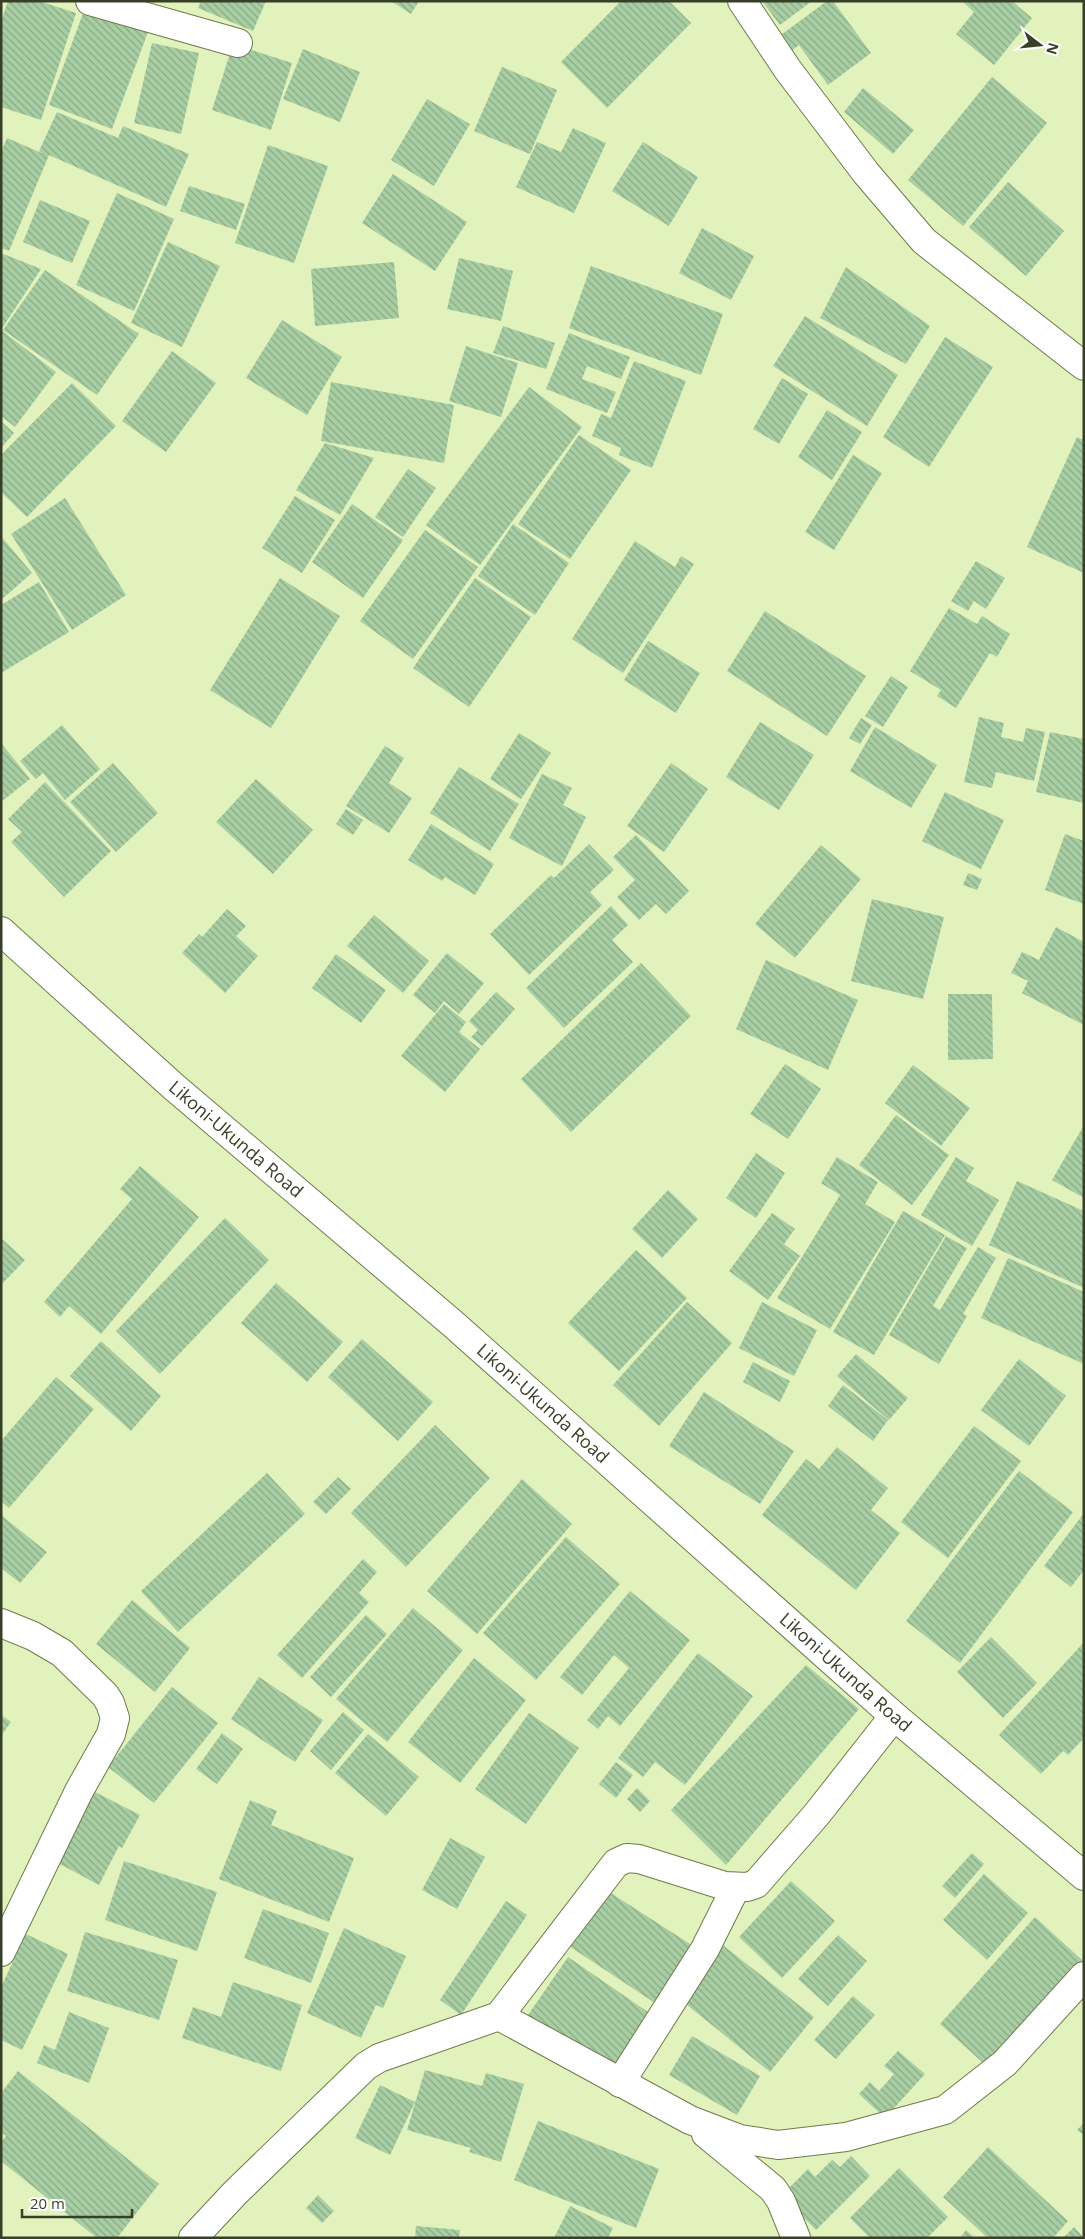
<svg xmlns="http://www.w3.org/2000/svg" width="1085" height="2239" viewBox="0 0 1085 2239" font-family="'Open Sans',sans-serif">
<style>
.building{fill:url(#building-back-hatch)}
.lines{fill:none;stroke-linecap:round;stroke-linejoin:round}
.minor-casing{stroke:#6d7b4a;stroke-width:30}
.highway-casing{stroke:#6d7b4a;stroke-width:30}
.minor{stroke:#fff;stroke-width:28}
.highway{stroke:#fff;stroke-width:28}
.labels{text-anchor:middle;stroke-width:4.5;stroke-linejoin:round;paint-order:stroke}
.street-label{font-size:18px;fill:#383f29;stroke:#fff}
</style>
<defs>
<pattern id="building-back-hatch" width="6" height="6" patternUnits="userSpaceOnUse" patternTransform="scale(1.25)"><rect width="6" height="6" fill="#a8cea3"/><path d="M-1 5l2 2M0 0l6 6M5-1l2 2" fill="none" stroke="#8aa985"/></pattern>
</defs>
<rect width="100%" height="100%" fill="#e2f2bc"/>
<g class="building">
<path d="M8 1H39L76 13 41 120 1 107V22Z"/>
<path d="M201 1H266L253 31 198 8Z"/>
<path d="M391 1H419L411 14Z"/>
<path d="M621 1H669L691 23 607 108 561 62Z"/>
<path d="M762 1H812L780 25Z"/>
<path d="M827 1H833L871 53 828 85 799 45 790 52 774 40Z"/>
<path d="M962 1H1012L1032 18 994 65 956 34 974 12Z"/>
<path d="M85 8 148 32 112 129 49 105Z"/>
<path d="M152 43 199 53 181 134 134 123Z"/>
<path d="M233 44 292 63 271 130 212 110Z"/>
<path d="M303 49 360 72 340 122 283 99Z"/>
<path d="M502 67 557 90 530 154 474 131Z"/>
<path d="M992 77 1047 123 963 226 908 180Z"/>
<path d="M863 88 914 130 893 154 844 112Z"/>
<path d="M427 99 470 124 434 186 391 160Z"/>
<path d="M57 112 118 138 123 126 189 154 166 207 49 155 9 251 1 248V152L7 138 44 154 39 151Z"/>
<path d="M573 128 606 143 574 213 516 187 537 142 561 152Z"/>
<path d="M643 142 698 177 669 226 612 191Z"/>
<path d="M268 145 328 166 294 263 235 243Z"/>
<path d="M393 174 467 222 435 271 362 223Z"/>
<path d="M1008 182 1064 231 1026 276 969 227Z"/>
<path d="M189 186 245 204 236 230 180 211Z"/>
<path d="M117 193 174 219 134 311 76 285Z"/>
<path d="M40 200 90 221 72 263 23 242Z"/>
<path d="M702 228 754 256 731 300 679 273Z"/>
<path d="M168 242 220 266 182 347 131 323Z"/>
<path d="M1 253 41 269 1 330Z"/>
<path d="M459 258 513 271 501 321 447 309Z"/>
<path d="M394 262 399 318 315 326 311 269Z"/>
<path d="M591 266 723 314 701 375 569 328Z"/>
<path d="M846 267 930 326 906 364 820 318Z"/>
<path d="M45 270 139 334 97 395 3 330Z"/>
<path d="M805 316 898 375 867 426 773 366Z"/>
<path d="M282 320 342 357 307 415 246 378Z"/>
<path d="M503 326 555 343 546 369 493 353Z"/>
<path d="M1 330 56 372 15 427 1 416Z"/>
<path d="M569 333 630 357 621 379 587 366 582 379 616 392 607 413 546 389Z"/>
<path d="M945 337 993 367 929 467 883 437Z"/>
<path d="M466 346 518 363 501 417 449 401Z"/>
<path d="M172 351 216 383 166 452 122 421Z"/>
<path d="M634 361 686 381 652 468 619 455 621 448 592 436 601 414 611 418Z"/>
<path d="M782 378 808 394 779 444 753 429Z"/>
<path d="M331 382 454 405 444 463 321 441Z"/>
<path d="M72 383 116 426 27 517 1 492V455Z"/>
<path d="M529 387 582 427 480 565 426 525Z"/>
<path d="M827 410 862 432 832 480 798 457Z"/>
<path d="M1 421 14 433 1 448Z"/>
<path d="M579 435 631 470 570 559 518 524Z"/>
<path d="M1077 437 1084 440V573L1027 547Z"/>
<path d="M325 443 374 458 340 515 296 490Z"/>
<path d="M853 455 882 473 834 550 805 532Z"/>
<path d="M408 469 436 488 403 537 375 517Z"/>
<path d="M295 496 335 520 302 573 262 548Z"/>
<path d="M65 498 126 595 72 630 11 534Z"/>
<path d="M352 504 403 540 363 598 312 562Z"/>
<path d="M513 524 569 563 535 615 478 576Z"/>
<path d="M425 530 478 567 413 659 360 621Z"/>
<path d="M1 536 32 573 1 600Z"/>
<path d="M635 541 675 567 681 556 694 564 623 673 572 639Z"/>
<path d="M976 561 1005 578 986 609 974 601 968 611 951 601Z"/>
<path d="M280 578 340 616 271 728 210 690Z"/>
<path d="M475 578 531 617 469 707 413 668Z"/>
<path d="M39 582 69 632 1 673V605Z"/>
<path d="M949 608 977 624 982 616 1010 634 997 657 990 653 956 708 937 696 941 690 910 671Z"/>
<path d="M765 611 866 676 827 736 727 671Z"/>
<path d="M648 641 700 673 676 713 624 680Z"/>
<path d="M891 676 908 687 883 727 865 716Z"/>
<path d="M979 717 1004 723 1001 737 1023 742 1026 728 1045 732 1034 781 996 772 992 788 964 782Z"/>
<path d="M861 718 872 725 860 744 849 738Z"/>
<path d="M760 722 814 755 779 810 726 777Z"/>
<path d="M62 725 100 769 65 800 43 773 36 779 20 761Z"/>
<path d="M875 727 937 765 911 808 850 771Z"/>
<path d="M1050 732 1084 739V803L1036 792Z"/>
<path d="M519 733 551 753 521 799 490 779Z"/>
<path d="M1 743 30 779 1 802Z"/>
<path d="M385 746 404 758 389 783 412 798 389 833 346 806Z"/>
<path d="M113 763 158 813 116 852 70 802Z"/>
<path d="M671 763 708 789 664 852 627 826Z"/>
<path d="M459 767 519 804 490 851 430 813Z"/>
<path d="M542 774 572 788 563 805 586 817 562 866 509 838Z"/>
<path d="M256 779 313 830 273 874 216 822Z"/>
<path d="M45 782 111 851 64 897 11 842 22 832 8 819Z"/>
<path d="M945 792 1004 820 981 869 922 841Z"/>
<path d="M346 809 363 820 353 835 336 824Z"/>
<path d="M431 824 494 864 475 895 445 877 442 881 408 860Z"/>
<path d="M1065 834 1084 841V904L1045 890Z"/>
<path d="M636 835 689 891 666 914 656 904 639 920 617 897 635 880 613 857Z"/>
<path d="M589 844 614 870 590 892 602 905 529 975 490 934 551 875 554 878Z"/>
<path d="M821 845 861 879 795 958 755 924Z"/>
<path d="M968 873 982 879 977 890 963 885Z"/>
<path d="M872 899 944 917 923 999 851 981Z"/>
<path d="M611 906 628 925 612 940 633 962 564 1028 526 988Z"/>
<path d="M227 909 246 926 236 936 258 956 225 993 182 953 199 934 202 937Z"/>
<path d="M374 915 429 961 403 993 347 946Z"/>
<path d="M1056 927 1084 942V1025L1022 993 1028 981 1011 973 1022 952 1039 960Z"/>
<path d="M447 953 484 983 459 1014 444 1001 435 1013 413 995Z"/>
<path d="M336 954 386 990 361 1023 312 988Z"/>
<path d="M766 960 858 1000 828 1070 736 1029Z"/>
<path d="M641 963 691 1016 571 1132 521 1079Z"/>
<path d="M496 992 515 1009 482 1046 471 1037 478 1030 469 1021Z"/>
<path d="M948 994H992L993 1059 948 1060Z"/>
<path d="M444 1004 466 1022 459 1032 480 1049 445 1092 401 1056Z"/>
<path d="M785 1064 821 1089 788 1139 750 1114Z"/>
<path d="M913 1065 970 1108 941 1146 885 1103Z"/>
<path d="M896 1115 949 1155 912 1205 859 1165Z"/>
<path d="M1084 1125V1198L1052 1180Z"/>
<path d="M756 1153 785 1173 756 1218 726 1198Z"/>
<path d="M837 1157 878 1182 865 1204 895 1222 830 1329 777 1298 840 1195 821 1183Z"/>
<path d="M956 1157 974 1168 966 1181 999 1200 972 1246 921 1215Z"/>
<path d="M140 1166 199 1217 101 1334 69 1306 60 1317 44 1302 132 1199 120 1189Z"/>
<path d="M1017 1181 1084 1211V1288L989 1245Z"/>
<path d="M668 1190 698 1219 662 1258 632 1229Z"/>
<path d="M903 1211 945 1235 874 1355 833 1332Z"/>
<path d="M772 1213 795 1229 784 1244 800 1256 768 1300 729 1271Z"/>
<path d="M225 1218 269 1260 160 1374 116 1331Z"/>
<path d="M946 1236 967 1248 933 1306 940 1310 978 1247 996 1258 963 1314 967 1316 939 1364 889 1335Z"/>
<path d="M1 1238 25 1260 1 1285Z"/>
<path d="M636 1250 687 1298 619 1371 568 1323Z"/>
<path d="M1008 1258 1084 1292V1364L981 1318Z"/>
<path d="M276 1283 343 1342 307 1382 241 1323Z"/>
<path d="M687 1302 732 1343 659 1426 613 1385Z"/>
<path d="M762 1302 817 1330 794 1376 739 1348Z"/>
<path d="M362 1339 433 1402 398 1441 328 1377Z"/>
<path d="M101 1341 161 1396 131 1431 70 1376Z"/>
<path d="M856 1354 908 1398 889 1420 837 1376Z"/>
<path d="M1019 1359 1066 1396 1029 1446 981 1410Z"/>
<path d="M753 1362 790 1381 780 1402 743 1382Z"/>
<path d="M56 1377 94 1409 9 1508 1 1501V1441Z"/>
<path d="M843 1385 888 1420 873 1441 828 1406Z"/>
<path d="M704 1392 794 1451 760 1504 669 1446Z"/>
<path d="M435 1425 490 1478 406 1567 351 1513Z"/>
<path d="M974 1426 1021 1461 948 1558 901 1522Z"/>
<path d="M837 1447 888 1488 871 1510 900 1533 856 1590 762 1515 806 1459 819 1469Z"/>
<path d="M1019 1471 1073 1512 960 1663 906 1621Z"/>
<path d="M267 1473 305 1514 178 1632 141 1591Z"/>
<path d="M338 1477 351 1489 326 1514 313 1502Z"/>
<path d="M522 1479 572 1524 477 1634 427 1591Z"/>
<path d="M1084 1513V1570L1071 1587 1044 1566Z"/>
<path d="M1 1515 47 1552 20 1583 1 1568Z"/>
<path d="M566 1537 620 1584 536 1680 483 1633Z"/>
<path d="M363 1559 377 1572 359 1593 369 1602 302 1678 277 1655Z"/>
<path d="M630 1591 690 1640 620 1726 608 1716 598 1729 587 1720 629 1668 614 1655 582 1695 560 1677Z"/>
<path d="M132 1600 190 1648 155 1692 96 1644Z"/>
<path d="M413 1608 463 1650 387 1742 336 1699Z"/>
<path d="M366 1615 387 1634 331 1697 310 1677Z"/>
<path d="M991 1637 1037 1683 1003 1718 957 1672Z"/>
<path d="M1084 1642V1738L1068 1755 1063 1751 1041 1774 999 1735Z"/>
<path d="M698 1653 753 1696 685 1785 655 1762 643 1777 618 1758Z"/>
<path d="M474 1658 526 1700 460 1783 408 1742Z"/>
<path d="M806 1665 859 1709 726 1865 671 1810Z"/>
<path d="M259 1677 323 1720 295 1762 231 1719Z"/>
<path d="M172 1687 218 1723 154 1803 108 1767Z"/>
<path d="M343 1712 364 1730 331 1770 310 1751Z"/>
<path d="M529 1713 579 1748 526 1824 475 1789Z"/>
<path d="M1 1715 11 1722 1 1736Z"/>
<path d="M222 1733 243 1749 217 1784 196 1769Z"/>
<path d="M368 1734 419 1777 386 1816 335 1773Z"/>
<path d="M616 1762 633 1775 616 1798 599 1784Z"/>
<path d="M637 1788 650 1801 640 1812 627 1799Z"/>
<path d="M89 1789 140 1815 122 1848 119 1846 99 1885 56 1862Z"/>
<path d="M250 1800 277 1811 271 1825 354 1858 329 1922 219 1879Z"/>
<path d="M450 1838 485 1857 457 1909 422 1890Z"/>
<path d="M972 1853 984 1864 955 1898 942 1886Z"/>
<path d="M124 1861 217 1892 197 1951 105 1920Z"/>
<path d="M984 1874 1028 1913 987 1960 943 1920Z"/>
<path d="M791 1881 835 1921 782 1978 739 1937Z"/>
<path d="M603 1888 701 1951 664 2009 566 1944Z"/>
<path d="M506 1901 527 1915 461 2015 440 2000Z"/>
<path d="M263 1909 329 1933 311 1983 244 1958Z"/>
<path d="M1035 1917 1084 1962V1966L991 2070 940 2024Z"/>
<path d="M344 1928 406 1956 383 2008 376 2005 361 2038 307 2013Z"/>
<path d="M85 1932 178 1960 159 2020 67 1991Z"/>
<path d="M26 1934 68 1954 22 2050 1 2040V1987Z"/>
<path d="M838 1935 867 1961 828 2006 798 1979Z"/>
<path d="M719 1942 814 2017 770 2072 676 1996Z"/>
<path d="M568 1957 658 2019 619 2077 528 2015Z"/>
<path d="M233 1982 302 2005 281 2071 182 2038 193 2007 221 2017Z"/>
<path d="M853 1996 875 2015 836 2059 814 2040Z"/>
<path d="M69 2012 109 2028 89 2083 37 2063 44 2045 55 2050Z"/>
<path d="M692 2036 760 2076 737 2115 669 2075Z"/>
<path d="M898 2051 925 2074 885 2118 859 2094 870 2082 879 2091 894 2074 884 2066Z"/>
<path d="M425 2070 482 2086 486 2073 524 2084 501 2162 469 2152 471 2148 407 2130Z"/>
<path d="M18 2071 159 2184 117 2238H97L1 2161V2142L6 2136 1 2132V2093Z"/>
<path d="M380 2085 415 2102 390 2155 355 2138Z"/>
<path d="M538 2121 659 2169 636 2228 514 2180Z"/>
<path d="M1084 2123V2135L1077 2130Z"/>
<path d="M988 2147 1068 2221 1053 2238H988L943 2197Z"/>
<path d="M851 2156 870 2176 816 2230 792 2206 785 2192 808 2169 815 2177 832 2160 840 2167Z"/>
<path d="M899 2168 948 2217 927 2238H870L850 2218Z"/>
<path d="M318 2195 334 2211 322 2223 306 2208Z"/>
<path d="M570 2206 613 2228 608 2238H554Z"/>
<path d="M416 2226 460 2230 459 2238H415Z"/>
<path d="M1074 2227 1084 2238H1063Z"/>
<path d="M966 2230 975 2238H960Z"/>
</g>
<g class="lines">
<g class="minor-casing">
<g id="minor">
<path d="M90 1 238 43"/>
<path d="M742 1 788 70 866 173 924 241 1084 366"/>
<path d="M1 1623 33 1636 62 1653 105 1695 110 1703 115 1718 111 1734 79 1791 1 1952"/>
<path d="M499 2016 690 2120 740 2139 778 2145 846 2137 945 2110 1005 2063 1084 1976"/>
<path d="M620 2083 705 1949 736 1887"/>
<path d="M706 2134 773 2189 781 2201 796 2238"/>
<path d="M193 2238 235 2193 366 2066 379 2058 499 2016 616 1863 627 1858 639 1859 725 1886 747 1887 756 1884 817 1814 894 1716"/>
</g>
</g>
<g class="highway-casing">
<g id="highway">
<path id="s1" d="M1 931 174 1087 452 1323 894 1716 1084 1876"/>
</g>
</g>
<use href="#minor" class="minor"/>
<use href="#highway" class="highway"/>
</g>
<g class="labels">
<g class="street-label">
<text dy="6" stroke="none"><textPath href="#s1" startOffset="314">Likoni-Ukunda Road</textPath></text>
<text dy="6" stroke="none"><textPath href="#s1" startOffset="719">Likoni-Ukunda Road</textPath></text>
<text dy="6" stroke="none"><textPath href="#s1" startOffset="1124">Likoni-Ukunda Road</textPath></text>
</g>
</g>
<rect width="1085" height="2239" fill="none" stroke="#383f29" stroke-width="5"/>
<g transform="translate(1040 45) rotate(106)" stroke="#ffffff" stroke-width="4" paint-order="stroke">
<path d="M0-4L9 19L0 12L-9 19Z" fill="#383f29"/>
<text y="-8" font-size="14" font-weight="bold" text-anchor="middle" fill="#383f29">N</text>
</g>
<path d="M22 2209v8h110v-8" fill="none" stroke="#383f29" stroke-width="2.5"/>
<text x="30" y="2209" font-size="15" fill="#383f29" stroke="#ffffff" stroke-width="4" paint-order="stroke">20 m</text>
</svg>
